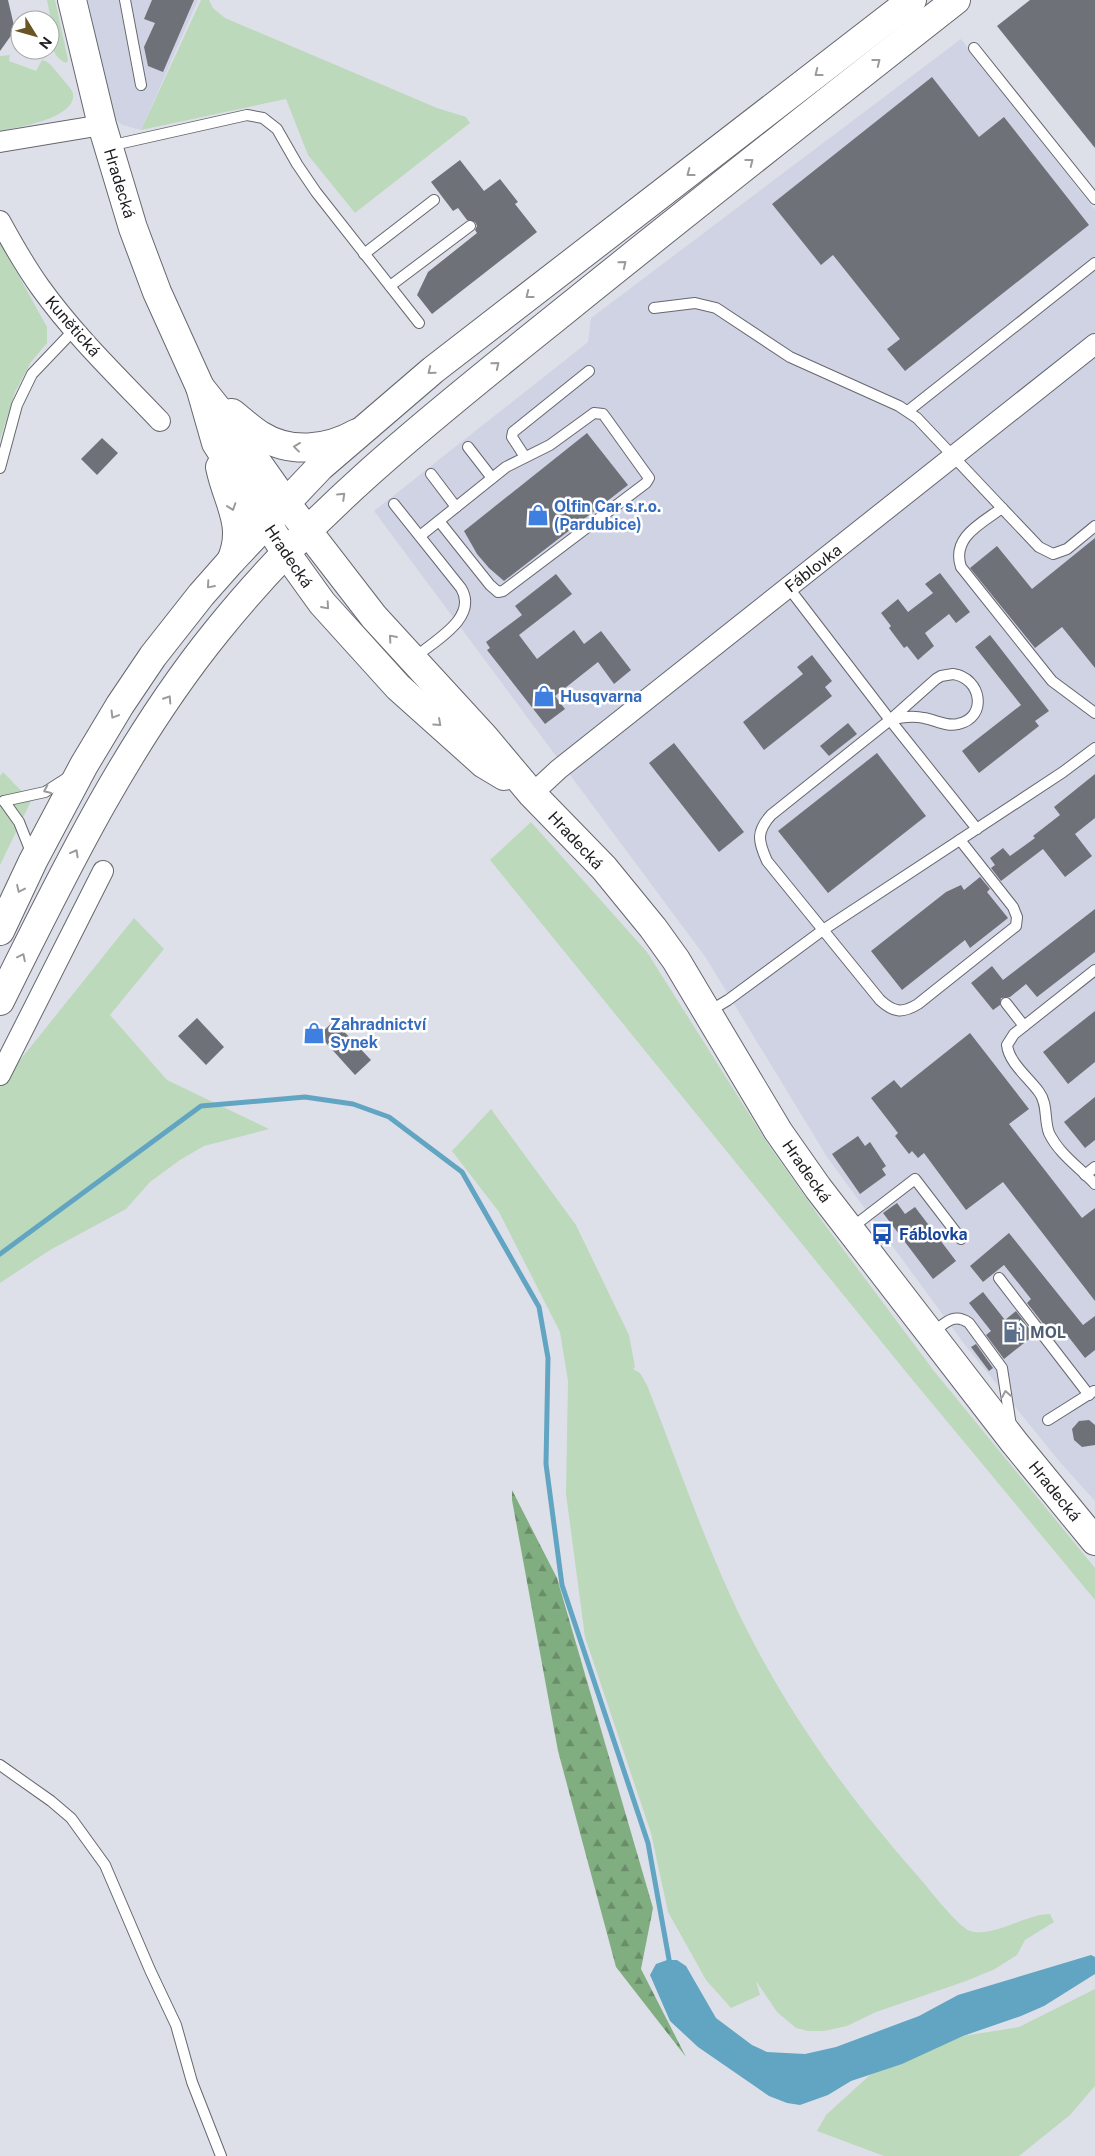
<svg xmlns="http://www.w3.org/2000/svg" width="1095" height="2156" viewBox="0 0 1095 2156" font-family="'Public Sans',sans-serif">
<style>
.built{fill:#d0d3e3}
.grass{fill:#bcd9bb}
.forest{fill:url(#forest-firs)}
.water{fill:#62a5c3}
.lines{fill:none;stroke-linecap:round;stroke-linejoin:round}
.stream{stroke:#62a5c3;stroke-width:5}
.building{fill:#6f7178}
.lane-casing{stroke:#66676f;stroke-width:12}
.street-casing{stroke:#66676f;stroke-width:22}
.secondary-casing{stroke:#66676f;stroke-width:30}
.primary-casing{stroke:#66676f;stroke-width:30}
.lane{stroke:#fff;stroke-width:10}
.street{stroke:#fff;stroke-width:20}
.secondary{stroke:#fff;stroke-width:28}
.primary{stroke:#fff;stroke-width:28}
.oneway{stroke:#9b9b9c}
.labels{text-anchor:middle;stroke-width:5;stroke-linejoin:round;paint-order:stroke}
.street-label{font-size:16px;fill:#202024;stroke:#fff}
.shop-label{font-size:16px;font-weight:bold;fill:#366cbe;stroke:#fff;text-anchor:start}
.transit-label{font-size:16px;font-weight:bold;fill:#164399;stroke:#fff;text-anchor:start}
.service-label{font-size:16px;font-weight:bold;fill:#4e5e75;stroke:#fff;text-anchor:start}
</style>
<defs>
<pattern id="forest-firs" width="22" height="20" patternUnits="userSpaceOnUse" patternTransform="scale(1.25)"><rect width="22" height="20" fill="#81ae80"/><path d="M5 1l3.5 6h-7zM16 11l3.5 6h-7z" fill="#698d69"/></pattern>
</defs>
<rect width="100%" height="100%" fill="#dee0e9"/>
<g class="built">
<path d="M88 0H198L141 130 122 125 113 117Z"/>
<path d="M961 39 1095 210V1501L1059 1461 965 1345 827 1157 706 958 374 511 588 342 591 318Z"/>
</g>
<g class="grass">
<path d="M47 0H55L68 60 66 63C55 59 50 45 50 34L53 31Z"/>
<path d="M201 0H209L213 8 225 18 437 108 466 117 470 123 355 213 308 155 286 99 141 130Z"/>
<path d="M10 55 9 61 36 71 42 60C50 61 56 72 62 78 65 83 72 88 73 94 76 119 17 127 0 131V56Z"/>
<path d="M0 242 47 327V343L31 362 15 392 0 440Z"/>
<path d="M3 772 31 801 0 865V776Z"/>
<path d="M531 822 647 952 768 1144 825 1225 934 1371 1095 1568V1600L906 1372 490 860Z"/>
<path d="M134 918 164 949 110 1015 167 1080 269 1129 204 1146 180 1160 150 1182 126 1209 50 1250 0 1283V1085Z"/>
<path d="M491 1109 576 1225 629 1335 635 1367 633 1369 640 1373 647 1385C675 1456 700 1529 732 1599 778 1699 843 1791 916 1874 927 1886 957 1926 970 1931 993 1938 1026 1914 1050 1914L1054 1922 1025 1940 1017 1955 995 1969 966 1981 876 2012 847 2026 824 2031H808L796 2028 777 2012 756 1981 760 1995 731 2008 706 1980 668 1912 651 1833 585 1637 566 1494 568 1381 560 1332 499 1212 452 1151Z"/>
<path d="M1095 1989V2086L1070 2115 1019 2156H884L817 2131 826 2115 870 2075 963 2036 1019 2027Z"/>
</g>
<path class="forest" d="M512 1490 557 1578 653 1908 641 1969 686 2057 616 1967 558 1751 512 1500Z"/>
<path class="water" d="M1091 1955 1095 1957V1974L1044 2006 1021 2016 963 2036 902 2064 851 2081 828 2095 800 2105 787 2103 769 2096 698 2047 670 2021 650 1975 656 1964 667 1960H677L686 1966 716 2018 752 2045 767 2052 805 2054 836 2047 919 2016 958 1995Z"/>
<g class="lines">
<path class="stream" d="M0 1254 201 1106 305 1097 353 1104 389 1117 462 1172 539 1307 548 1358 546 1464 562 1585 648 1843 670 1965"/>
</g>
<g class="building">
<path d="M0 0H8L15 30 0 51Z"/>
<path d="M152 0H194L163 72 148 66 144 47 155 23 144 19Z"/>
<path d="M1030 0H1095V148L997 26Z"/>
<path d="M932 77 979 137 1004 117 1089 225 905 371 887 349 900 339 833 255 821 265 772 204Z"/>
<path d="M460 160 484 191 500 179 518 202 515 204 537 232 432 314 417 295 428 272 477 233 475 230 477 226 475 222 467 220 458 208 453 211 431 182Z"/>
<path d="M587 433 628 485 504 581 489 568 477 554 464 531Z"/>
<path d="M102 438 118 453 97 475 81 459Z"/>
<path d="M1095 538V668L1062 627 1035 648 970 568 997 546 1032 589Z"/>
<path d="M940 573 970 612 956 623 949 614 925 633 934 646 918 660 907 646 904 648 889 628 891 626 881 613 898 599 908 612 933 593 925 584Z"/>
<path d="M556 574 572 594 519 635 537 659 574 630 584 644 601 631 631 670 614 684 598 662 555 696 565 709 545 724 487 650 490 648 486 642 522 615 515 606Z"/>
<path d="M990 635 1049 711 1035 721 1039 726 979 773 962 751 1021 705 975 647Z"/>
<path d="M812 655 832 681 825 687 832 696 764 750 743 722 803 674 797 667Z"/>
<path d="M848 723 857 734 829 756 820 746Z"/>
<path d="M674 743 744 832 719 852 649 763Z"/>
<path d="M877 753 926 816 828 893 778 831Z"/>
<path d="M1095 774V818L1075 834 1092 856 1065 877 1043 849 1001 881 991 868 995 865 990 858 1003 848 1010 856 1035 838 1033 836 1060 815 1054 807Z"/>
<path d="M980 877 990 889 987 892 1008 918 970 948 965 940 902 990 871 951 946 892 961 885 964 890Z"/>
<path d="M1095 909V952L1037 997 1026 984 1010 997 1001 998 1000 1005 993 1010 971 983 992 966 1003 980Z"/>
<path d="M1095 1011V1062L1068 1084 1043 1052Z"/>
<path d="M197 1018 224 1047 206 1065 178 1036Z"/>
<path d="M334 1021 371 1060 355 1075 319 1035Z"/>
<path d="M970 1033 1029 1109 1009 1124 1082 1218 1095 1208V1301L1003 1182 966 1210 924 1153 918 1158 912 1151 909 1154 895 1136 898 1133 871 1098 894 1080 901 1088Z"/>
<path d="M1095 1097V1140L1085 1148 1064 1122Z"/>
<path d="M858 1136 865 1146 870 1142 886 1166 882 1169 886 1175 860 1194 832 1154Z"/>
<path d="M897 1203 905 1214 915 1207 956 1261 933 1279 883 1213Z"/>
<path d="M1009 1233 1083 1325 1095 1316V1350L1085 1358 1067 1335 1060 1340 1048 1324 1045 1326 1027 1303 1031 1299 1004 1265 983 1282 970 1266Z"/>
<path d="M983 1292 1005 1320 1016 1311 1034 1335 1004 1359 986 1335 991 1331 969 1303Z"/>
<path d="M976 1344 993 1368 989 1371 971 1347Z"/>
<path d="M1089 1420 1095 1425V1445L1082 1447 1074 1440 1072 1429 1079 1421Z"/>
</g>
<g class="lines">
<g class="lane-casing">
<g id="lane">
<path d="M125 0 141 85"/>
<path d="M974 48 1095 199"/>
<path d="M109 146 247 115 263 118 277 129 297 164 316 192 419 323"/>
<path d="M364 254 434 200"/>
<path d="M390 286 470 226"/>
<path d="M654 308 695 303 716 308 790 357 899 406 917 418 1002 508C982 523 951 537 961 567L1052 681 1095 713"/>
<path d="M908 411 1095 263"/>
<path d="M468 447 492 478"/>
<path d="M525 457 512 437 513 432 589 371"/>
<path d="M0 468 17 405 32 374 74 330"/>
<path d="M431 474 456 507"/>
<path d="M394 504 461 588C479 618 434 641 414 658"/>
<path d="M1002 508 1039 547 1053 554 1067 549 1095 526"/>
<path d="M420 536 506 467 550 445 594 413 603 414 606 418 649 478 646 483 503 591 498 592 490 585 439 521"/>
<path d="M788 587 890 720 977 829"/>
<path d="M953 674C982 678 988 718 958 724 946 727 936 720 924 718 912 715 901 717 890 720L936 679 941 676Z"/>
<path d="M890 720 771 815C756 832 758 841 767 861L880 1000C893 1012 902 1014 918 1004L1016 926 1017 917 1013 907 960 840"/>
<path d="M4 801 45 792 70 776"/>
<path d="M4 801 19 822 31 852"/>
<path d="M1095 970 1014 1034 1007 1045C1009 1063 1029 1078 1039 1092 1048 1104 1044 1120 1049 1133 1059 1154 1080 1168 1095 1184"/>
<path d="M1006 1003 1024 1026"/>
<path d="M708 1012 728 1000 823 930 1063 772 1095 748"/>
<path d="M1085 1175 1095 1167"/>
<path d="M850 1229 915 1179 961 1239"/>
<path d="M999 1278 1089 1395"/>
<path d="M932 1333C945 1323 954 1312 969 1323L1002 1368 1011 1426"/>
<path d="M1048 1420 1094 1391"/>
<path d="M0 1765 51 1801 71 1818 105 1865 150 1970 176 2025 192 2082 221 2156"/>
</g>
</g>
<g class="street-casing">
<g id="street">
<path d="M0 142 102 125"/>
<path d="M0 221C12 243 25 266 40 287 75 336 119 378 160 421"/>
<path d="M532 794 559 769 1095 344"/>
<path d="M0 1075 103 871"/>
</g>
</g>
<g class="secondary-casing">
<g id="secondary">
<path d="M72 0 102 125 133 228 157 292 200 387 216 443 286 553 322 603 398 687 484 764 504 776"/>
<path d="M200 387 235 431 286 503 374 617 485 738 532 794 604 868 653 928 676 960 778 1131 818 1188 1014 1442 1095 1541"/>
<path d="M232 413C241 420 250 429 260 435 290 454 327 450 357 433"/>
<path d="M220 467C227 502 247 525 231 561"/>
</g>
</g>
<g class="primary-casing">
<g id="primary">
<path d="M0 931 33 861 84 765 120 705 153 656 201 595 231 561 320 467 433 370 912 0"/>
<path d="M0 1001C63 874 127 742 217 631 316 507 441 410 564 311 694 206 825 103 956 0"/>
</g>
</g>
<use href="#lane" class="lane"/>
<use href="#street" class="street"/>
<use href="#secondary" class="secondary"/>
<use href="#primary" class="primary"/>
</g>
<defs><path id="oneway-chevron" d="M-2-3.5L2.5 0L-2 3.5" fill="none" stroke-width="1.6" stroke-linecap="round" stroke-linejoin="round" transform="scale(1.25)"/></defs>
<g class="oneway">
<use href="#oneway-chevron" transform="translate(877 62) rotate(-38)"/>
<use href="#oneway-chevron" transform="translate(818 73) rotate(142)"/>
<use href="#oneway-chevron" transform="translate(750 162) rotate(-38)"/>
<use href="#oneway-chevron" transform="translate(690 173) rotate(143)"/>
<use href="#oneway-chevron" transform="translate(623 264) rotate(-39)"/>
<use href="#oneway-chevron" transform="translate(529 295) rotate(142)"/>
<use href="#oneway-chevron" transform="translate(496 365) rotate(-39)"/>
<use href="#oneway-chevron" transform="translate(431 371) rotate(141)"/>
<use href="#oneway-chevron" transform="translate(297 447) rotate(-173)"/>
<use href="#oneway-chevron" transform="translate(342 496) rotate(-44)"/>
<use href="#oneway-chevron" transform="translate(232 507) rotate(71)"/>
<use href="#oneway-chevron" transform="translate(210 585) rotate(131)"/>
<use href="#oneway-chevron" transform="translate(326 606) rotate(49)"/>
<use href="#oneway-chevron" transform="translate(392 638) rotate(-131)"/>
<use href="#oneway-chevron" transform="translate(168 699) rotate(-57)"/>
<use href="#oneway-chevron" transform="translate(114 715) rotate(121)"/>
<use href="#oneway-chevron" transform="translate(438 723) rotate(42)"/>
<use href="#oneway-chevron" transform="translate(47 790) rotate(155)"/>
<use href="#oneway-chevron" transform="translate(75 853) rotate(-61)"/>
<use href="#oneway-chevron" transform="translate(20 889) rotate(115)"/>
<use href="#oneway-chevron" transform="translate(22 957) rotate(-64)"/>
<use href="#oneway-chevron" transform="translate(1006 1394) rotate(-100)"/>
</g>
<defs>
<g id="shop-bare" transform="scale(1.725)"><path d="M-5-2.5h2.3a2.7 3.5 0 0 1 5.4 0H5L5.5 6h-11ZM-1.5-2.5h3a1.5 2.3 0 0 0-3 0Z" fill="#3f7fe0" stroke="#fff" stroke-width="2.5" paint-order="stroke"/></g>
<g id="bus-bare" transform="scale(1.725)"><path d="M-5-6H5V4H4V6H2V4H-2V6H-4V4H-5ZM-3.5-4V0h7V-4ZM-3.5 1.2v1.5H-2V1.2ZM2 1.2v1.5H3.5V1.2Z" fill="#1a4fb4" stroke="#fff" stroke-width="2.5" paint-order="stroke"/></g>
<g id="fuel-bare" transform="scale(1.725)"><path d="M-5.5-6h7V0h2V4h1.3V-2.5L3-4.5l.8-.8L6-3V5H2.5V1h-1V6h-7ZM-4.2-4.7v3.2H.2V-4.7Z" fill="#5c6f8a" stroke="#fff" stroke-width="2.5" paint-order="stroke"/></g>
</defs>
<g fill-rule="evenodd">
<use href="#shop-bare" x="538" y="515"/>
<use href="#shop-bare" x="544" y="696"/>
<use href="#shop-bare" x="314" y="1033"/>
<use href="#bus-bare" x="882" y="1234"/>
<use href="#fuel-bare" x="1014" y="1332"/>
</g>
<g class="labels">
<g class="street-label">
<text transform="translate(120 183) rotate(73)" y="6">Hradecká</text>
<text transform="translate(73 326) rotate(49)" y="6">Kunětická</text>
<text transform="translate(289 556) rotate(56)" y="6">Hradecká</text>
<text transform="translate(813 568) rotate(-38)" y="6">Fáblovka</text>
<text transform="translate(576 840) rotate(47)" y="6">Hradecká</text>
<text transform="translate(807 1171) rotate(55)" y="6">Hradecká</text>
<text transform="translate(1055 1491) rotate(51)" y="6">Hradecká</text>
</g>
<g class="shop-label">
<text x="554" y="512">Olfin Car s.r.o.<tspan x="554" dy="18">(Pardubice)</tspan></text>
<text x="560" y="702">Husqvarna</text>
<text x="330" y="1030">Zahradnictví<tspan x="330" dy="18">Synek</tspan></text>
</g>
<g class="transit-label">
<text x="899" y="1240">Fáblovka</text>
</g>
<g class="service-label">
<text x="1030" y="1338">MOL</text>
</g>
</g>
<g transform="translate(35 35) rotate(127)"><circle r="24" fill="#ffffff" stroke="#a6a6a7"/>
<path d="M0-4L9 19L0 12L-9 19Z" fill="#695624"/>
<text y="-8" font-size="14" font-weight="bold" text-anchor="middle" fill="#202024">N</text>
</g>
</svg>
